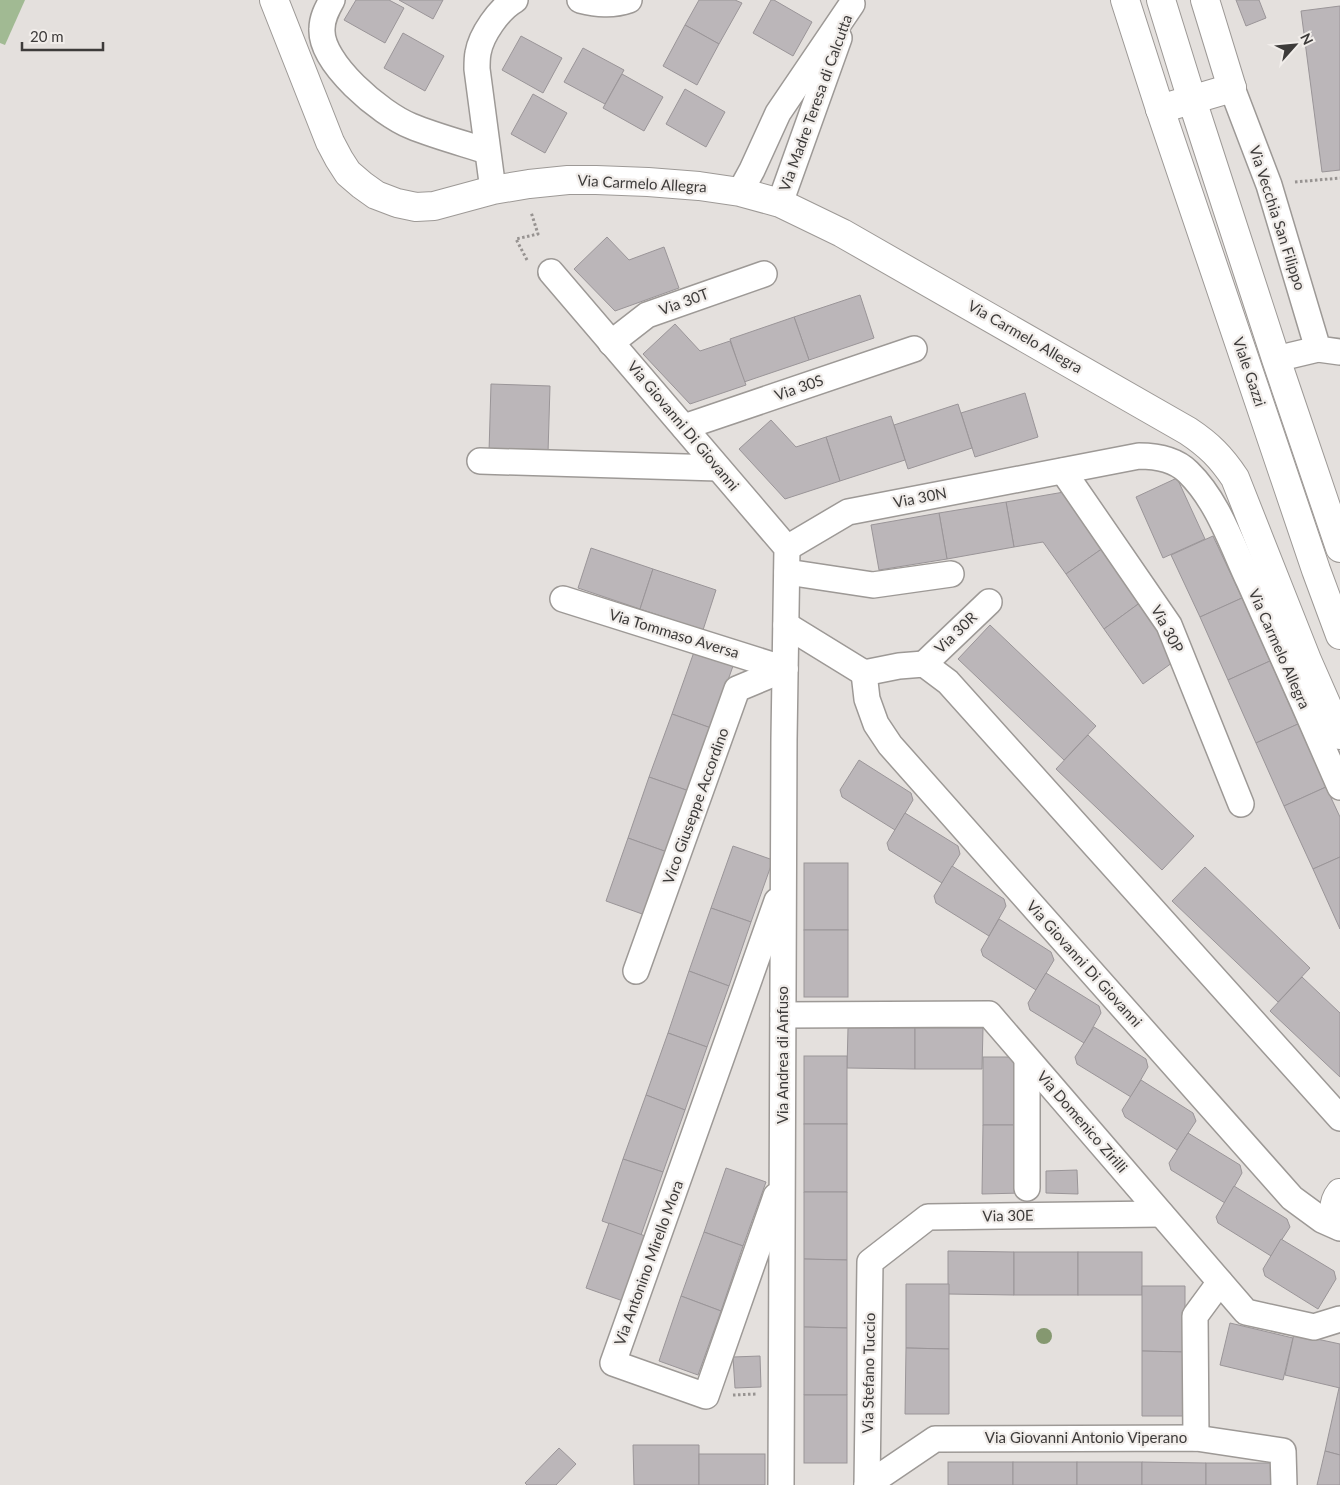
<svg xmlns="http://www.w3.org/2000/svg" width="1340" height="1485" viewBox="0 0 1340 1485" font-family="Lato,sans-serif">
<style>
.park{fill:#a1ba93}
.building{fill:#bbb6b9;stroke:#9a9598}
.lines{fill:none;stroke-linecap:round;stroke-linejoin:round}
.minor-casing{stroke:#9d9996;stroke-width:28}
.tertiary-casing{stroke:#9d9996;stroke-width:30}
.secondary-casing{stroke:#9d9996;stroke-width:30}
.motorway-casing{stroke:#9d9996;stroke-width:30}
.path{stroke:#979391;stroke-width:3;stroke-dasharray:2.5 2.5;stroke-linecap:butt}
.minor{stroke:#fff;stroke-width:25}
.tertiary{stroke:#fff;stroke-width:28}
.secondary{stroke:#fff;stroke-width:28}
.motorway{stroke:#fff;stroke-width:28}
.tree{fill:#859870}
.labels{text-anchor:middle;stroke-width:4.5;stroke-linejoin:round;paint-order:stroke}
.street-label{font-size:15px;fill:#3d3b3a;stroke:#f1edea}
</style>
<rect width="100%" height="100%" fill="#e4e0dd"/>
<path class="park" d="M0 0H25L5 45 0 43Z"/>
<g class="building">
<path d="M356 0H389L404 8 385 43 344 20Z"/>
<path d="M399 0H443L433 19Z"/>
<path d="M699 0H735L742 3 719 44 685 25Z"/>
<path d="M771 0H774L812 22 793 56 753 33Z"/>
<path d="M1236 0H1259L1266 18 1246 26Z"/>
<path d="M1340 6V170L1322 172 1301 11Z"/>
<path d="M685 25 719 44 697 85 663 66Z"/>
<path d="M403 33 444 56 425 91 384 68Z"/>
<path d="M521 36 562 58 543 93 502 70Z"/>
<path d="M583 48 624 70 605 104 564 82Z"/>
<path d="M622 74 663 97 644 131 603 108Z"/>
<path d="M685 89 725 112 706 147 666 124Z"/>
<path d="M533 94 567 113 545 153 511 134Z"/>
<path d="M607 237 629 260 664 247 679 288 615 311 574 269Z"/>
<path d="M860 295 874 338 809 360 794 317Z"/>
<path d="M794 317 809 360 744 382 730 339Z"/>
<path d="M675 324 700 351 730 341 746 385 690 404 643 354Z"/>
<path d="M491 384 550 386 548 453 489 452Z"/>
<path d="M1025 393 1038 437 975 457 961 413Z"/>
<path d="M958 404 972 448 908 469 894 425Z"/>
<path d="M891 416 905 460 840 481 826 437Z"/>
<path d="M771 420 796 447 826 437 840 481 785 499 739 449Z"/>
<path d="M1177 478 1205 539 1163 558 1136 497Z"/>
<path d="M1064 492 1103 548 1066 574 1043 542 1014 547 1006 502Z"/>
<path d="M1006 502 1014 547 947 559 939 513Z"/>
<path d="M939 513 947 559 879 570 871 525Z"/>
<path d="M1213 536 1242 598 1200 617 1171 555Z"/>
<path d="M591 548 653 569 640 609 578 588Z"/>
<path d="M1103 548 1141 602 1104 629 1066 574Z"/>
<path d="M653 569 716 590 703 630 640 609Z"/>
<path d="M1242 598 1270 661 1228 680 1200 617Z"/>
<path d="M1141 602 1180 657 1143 684 1104 629Z"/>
<path d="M990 625 1096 726 1064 760 958 659Z"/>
<path d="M694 652 733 666 711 728 672 714Z"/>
<path d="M1270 661 1298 724 1256 743 1228 680Z"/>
<path d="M672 714 711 728 689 791 649 777Z"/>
<path d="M1298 724 1326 787 1284 806 1256 743Z"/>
<path d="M1088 735 1194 836 1162 870 1056 769Z"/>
<path d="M859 760 911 793 913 800 895 830 842 797 840 790Z"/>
<path d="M649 777 689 791 667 852 628 838Z"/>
<path d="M1326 787 1340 817V857L1313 869 1284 806Z"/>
<path d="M905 813 958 846 960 854 942 883 889 850 887 843Z"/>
<path d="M628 838 667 852 645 915 606 901Z"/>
<path d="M733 846 773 860 751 922 711 908Z"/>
<path d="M1340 857V929L1313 869Z"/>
<rect x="804" y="863" width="44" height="67"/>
<path d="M952 866 1004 899 1006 906 989 936 936 903 934 896Z"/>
<path d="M1205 867 1310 968 1278 1002 1172 901Z"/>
<path d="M711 908 751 922 729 986 689 971Z"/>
<path d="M999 919 1051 952 1054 960 1036 990 983 956 981 950Z"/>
<rect x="804" y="930" width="44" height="67"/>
<path d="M689 971 729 986 707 1047 668 1033Z"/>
<path d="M1046 973 1099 1006 1101 1013 1084 1043 1030 1010 1028 1003Z"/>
<path d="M1302 977 1340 1013V1077L1270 1011Z"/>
<path d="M1094 1027 1146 1059 1148 1067 1131 1097 1077 1064 1075 1057Z"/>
<path d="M848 1028H915V1069L847 1068Z"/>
<path d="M915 1028H983L982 1069H915Z"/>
<path d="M668 1033 707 1047 685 1110 646 1095Z"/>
<rect x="804" y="1056" width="43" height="68"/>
<rect x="983" y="1057" width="39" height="68"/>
<path d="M1141 1080 1193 1113 1196 1121 1177 1150 1125 1117 1122 1110Z"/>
<path d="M646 1095 685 1110 663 1172 623 1159Z"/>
<rect x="804" y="1124" width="43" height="68"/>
<path d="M983 1125H1022V1193L982 1194Z"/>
<path d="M1188 1133 1240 1165 1242 1173 1225 1203 1171 1170 1169 1163Z"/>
<path d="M623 1159 663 1172 641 1235 602 1221Z"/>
<path d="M726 1168 766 1182 743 1246 704 1232Z"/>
<path d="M1077 1170 1078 1194 1046 1193V1171Z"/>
<path d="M1234 1186 1287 1219 1290 1227 1271 1256 1218 1223 1216 1217Z"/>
<path d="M804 1192H847V1260L804 1259Z"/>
<path d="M609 1223 648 1237 626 1302 586 1288Z"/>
<path d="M704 1232 743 1246 721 1311 681 1296Z"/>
<path d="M1281 1239 1334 1271 1336 1279 1318 1309 1265 1276 1263 1269Z"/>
<path d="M948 1251 1014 1252V1295L948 1294Z"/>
<rect x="1014" y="1252" width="64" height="43"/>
<rect x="1078" y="1252" width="64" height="43"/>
<path d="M804 1259 847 1260V1328L804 1327Z"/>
<path d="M906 1284H949V1349L906 1348Z"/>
<path d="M1142 1286H1185V1352L1142 1351Z"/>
<path d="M681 1296 721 1311 698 1375 659 1361Z"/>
<path d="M1230 1323 1293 1338 1283 1380 1220 1365Z"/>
<path d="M804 1327 847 1328V1395H804Z"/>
<path d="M1294 1334 1340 1344V1388L1285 1375Z"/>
<path d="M906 1348 949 1349V1414H905Z"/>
<path d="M1142 1351 1185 1352V1416H1142Z"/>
<path d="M760 1356 761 1387 735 1388 733 1357Z"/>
<path d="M1339 1388H1340V1455L1325 1451Z"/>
<rect x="804" y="1395" width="43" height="68"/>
<path d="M633 1445H699V1485H634Z"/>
<path d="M559 1448 576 1464 556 1485H527L525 1483Z"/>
<path d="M1325 1451 1340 1455V1485H1317Z"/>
<rect x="699" y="1454" width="66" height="31"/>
<rect x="948" y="1462" width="65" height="23"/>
<rect x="1013" y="1462" width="64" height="23"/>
<rect x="1077" y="1462" width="65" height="23"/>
<path d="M1142 1462 1206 1463V1485H1142Z"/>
<rect x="1206" y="1463" width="65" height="22"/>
</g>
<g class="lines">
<g class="minor-casing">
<g id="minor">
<path d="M332 0C327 9 322 18 322 29 320 63 381 114 411 126 435 136 462 143 487 151"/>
<path d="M580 0C597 4 612 6 629 0"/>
<path d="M1232 88 1269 185 1318 349 1340 352"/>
<path d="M493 190 477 69C477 64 477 58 478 53 481 35 499 9 515 0"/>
<path d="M740 192 752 170 778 113 852 4"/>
<path d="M780 203 839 38"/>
<path d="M551 272 787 548 784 739 781 1485"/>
<path d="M611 343 647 315 764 274"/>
<path d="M1276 359 1318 349"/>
<path d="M684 427 914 349"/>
<path d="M480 461 718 468"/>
<path d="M1063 471 1169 625 1241 804"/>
<path d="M787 548 848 512 1139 456C1157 456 1175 459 1188 472 1218 501 1232 545 1249 581 1280 650 1310 718 1340 787"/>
<path d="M787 572 873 585 951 574"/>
<path d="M563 599 785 669"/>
<path d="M786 625 864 673 899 666 924 664 948 682 1340 1118"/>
<path d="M924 664 989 602"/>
<path d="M864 673 867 699 876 724 890 745 1292 1198 1322 1220 1340 1228"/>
<path d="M636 971 737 689 785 669"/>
<path d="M783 1015 989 1014 1246 1312 1314 1327 1340 1319"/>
<path d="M1027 1188V1059"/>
<path d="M776 1196 706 1396 613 1363 777 901"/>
<path d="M1196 1438 1195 1316 1220 1282"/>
<path d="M867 1485 870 1262 928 1217 1161 1214"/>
<path d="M867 1485 935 1439 1196 1438 1283 1451 1284 1485"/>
</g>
</g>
<g class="tertiary-casing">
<g id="tertiary">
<path d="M274 0 330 142 339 159 348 173 362 185 376 195 397 203 416 207 434 206 493 190 529 184 568 180H596L648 182 699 186 740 192 780 203 842 233 1188 431C1209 445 1221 457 1235 478L1307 660 1340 735"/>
<path d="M1205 0 1232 88"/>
<path d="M1160 109 1232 88"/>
<path d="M1340 1193C1332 1203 1333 1216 1340 1226"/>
</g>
</g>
<g class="secondary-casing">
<g id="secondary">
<path d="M1192 100 1276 359 1340 548"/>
<path d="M1160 109 1316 570 1340 635"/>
</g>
</g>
<g class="motorway-casing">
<g id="motorway">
<path d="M1125 0 1160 109"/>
<path d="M1161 0 1192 100"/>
</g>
</g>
<g class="path">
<path d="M1295 182 1340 178"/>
<path d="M527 260 516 239 538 234 531 212"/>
<path d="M733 1395 756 1394"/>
</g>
<use href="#minor" class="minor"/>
<use href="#tertiary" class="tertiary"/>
<use href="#secondary" class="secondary"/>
<use href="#motorway" class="motorway"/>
</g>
<circle class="tree" cx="1044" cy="1336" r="8"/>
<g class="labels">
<g class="street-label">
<text transform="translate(816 103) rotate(-70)" y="5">Via Madre Teresa di Calcutta</text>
<text transform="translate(642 184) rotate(3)" y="5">Via Carmelo Allegra</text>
<text transform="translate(1277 218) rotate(72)" y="5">Via Vecchia San Filippo</text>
<text transform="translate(684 302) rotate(-20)" y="5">Via 30T</text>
<text transform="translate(1025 337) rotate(30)" y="5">Via Carmelo Allegra</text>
<text transform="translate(1249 372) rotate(71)" y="5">Viale Gazzi</text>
<text transform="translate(799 388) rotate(-19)" y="5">Via 30S</text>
<text transform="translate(683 426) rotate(50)" y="5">Via Giovanni Di Giovanni</text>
<text transform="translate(920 498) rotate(-11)" y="5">Via 30N</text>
<text transform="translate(1167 629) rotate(62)" y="5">Via 30P</text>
<text transform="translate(956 633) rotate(-44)" y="5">Via 30R</text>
<text transform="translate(674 634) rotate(17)" y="5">Via Tommaso Aversa</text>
<text transform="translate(1279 649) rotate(66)" y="5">Via Carmelo Allegra</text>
<text transform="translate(696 806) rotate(-70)" y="5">Vico Giuseppe Accordino</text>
<text transform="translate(1084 964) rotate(48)" y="5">Via Giovanni Di Giovanni</text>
<text transform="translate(783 1055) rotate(-90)" y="5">Via Andrea di Anfuso</text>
<text transform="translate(1082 1122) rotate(49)" y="5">Via Domenico Zirilli</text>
<text transform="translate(1008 1216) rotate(-1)" y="5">Via 30E</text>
<text transform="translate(649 1263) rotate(-70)" y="5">Via Antonino Mirello Mora</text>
<text transform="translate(869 1373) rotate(-89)" y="5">Via Stefano Tuccio</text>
<text x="1086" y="1443">Via Giovanni Antonio Viperano</text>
</g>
</g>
<g transform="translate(1295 45) rotate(63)" stroke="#f1edea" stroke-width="4" paint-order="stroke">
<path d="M0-4L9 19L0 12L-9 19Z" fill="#3d3b3a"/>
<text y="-8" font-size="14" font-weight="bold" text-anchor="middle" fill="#3d3b3a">N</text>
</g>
<path d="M22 42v8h81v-8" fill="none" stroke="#3d3b3a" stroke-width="2.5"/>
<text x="30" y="42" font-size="15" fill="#3d3b3a" stroke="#f1edea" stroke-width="4" paint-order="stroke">20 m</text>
</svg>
